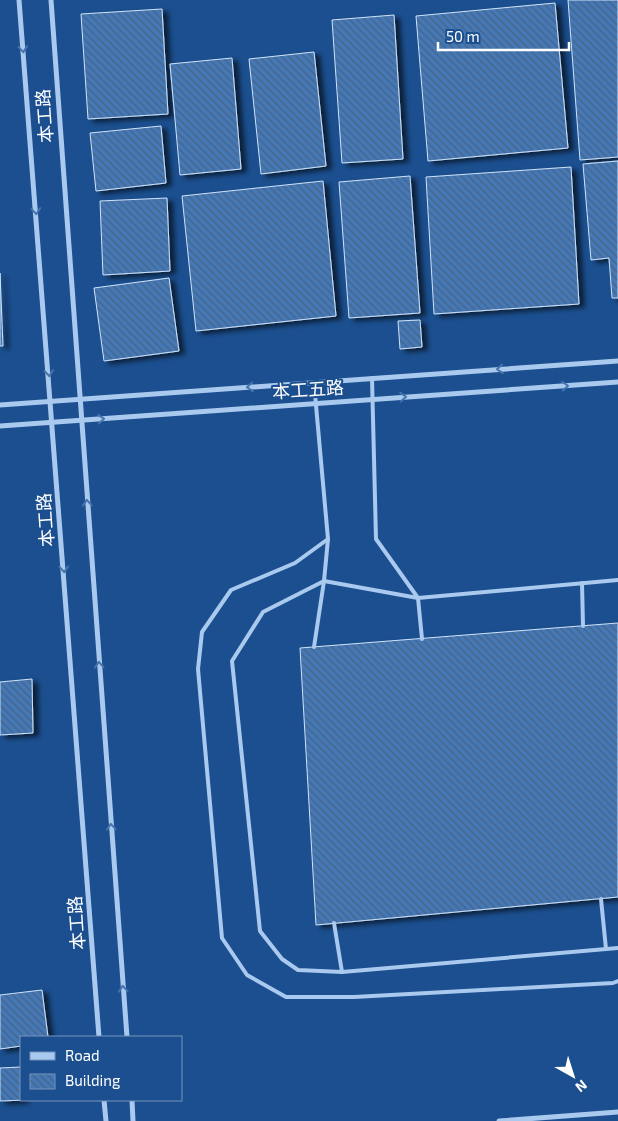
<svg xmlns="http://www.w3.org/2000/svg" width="618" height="1121" viewBox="0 0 618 1121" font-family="'Exo 2','Noto Sans TC',sans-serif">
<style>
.building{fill:url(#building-back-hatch);stroke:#cfe3fa;filter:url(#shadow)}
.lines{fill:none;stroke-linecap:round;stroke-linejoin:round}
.service{stroke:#a9c9ee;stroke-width:4}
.minor{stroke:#a9c9ee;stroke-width:5}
.oneway{stroke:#4674ac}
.labels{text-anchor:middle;stroke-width:4;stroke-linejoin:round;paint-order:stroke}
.street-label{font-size:18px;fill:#fff;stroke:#1b4f8f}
</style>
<defs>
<pattern id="building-back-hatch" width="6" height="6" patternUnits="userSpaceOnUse" patternTransform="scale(1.25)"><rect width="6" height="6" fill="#4478b7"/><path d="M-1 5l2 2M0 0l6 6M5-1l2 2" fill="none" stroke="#486282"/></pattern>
<filter id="shadow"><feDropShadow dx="5.5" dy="3" stdDeviation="2.5" flood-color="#0009"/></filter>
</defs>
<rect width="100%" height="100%" fill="#1b4f8f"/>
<g class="building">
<path d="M568 0H618V157L580 160Z"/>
<path d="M555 3 568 148 428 161 416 16Z"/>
<path d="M162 9 168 114 88 119 81 14Z"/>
<path d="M394 15 403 159 342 163 332 20Z"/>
<path d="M314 52 326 166 261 174 249 59Z"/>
<path d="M232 58 241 169 180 175 170 64Z"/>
<path d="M161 126 166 183 96 191 90 133Z"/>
<path d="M618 161V298H612L609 258 591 260 583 164Z"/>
<path d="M571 167 579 304 434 314 426 177Z"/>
<path d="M410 176 420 313 349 318 339 182Z"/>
<path d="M323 181 336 316 196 331 182 196Z"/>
<path d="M167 198 170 271 103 275 100 201Z"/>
<path d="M0 273 3 346H0Z"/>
<path d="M169 278 179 351 104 361 94 288Z"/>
<path d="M420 320 422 347 400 349 398 321Z"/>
<path d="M618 623V897L316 925 300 648Z"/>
<path d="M32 679 33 733 0 735V682Z"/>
<path d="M42 990 48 1037H21V1046L0 1049V995Z"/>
<path d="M21 1067V1100H25L0 1101V1068Z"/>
</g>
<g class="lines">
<g class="service">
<path d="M372 378 376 539 418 598 422 639"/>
<path d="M314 383 328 539 295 563 231 590 202 632 198 669 222 938 247 975 286 997H354L613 983 618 981"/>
<path d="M618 580 418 598 324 581 263 612 232 661 260 931 282 959 298 970 342 972 618 948"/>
<path d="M582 583 583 626"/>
<path d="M314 647 324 581 328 539"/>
<path d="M601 899 606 949"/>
<path d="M334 923 342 972"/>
</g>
<g class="minor">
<path d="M19 0 99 1037"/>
<path d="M51 0 127 1037"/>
<path d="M0 405 618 361"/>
<path d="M0 426 618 382"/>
<path d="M104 1100 106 1121"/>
<path d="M132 1100 133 1121"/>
<path d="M499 1121 618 1112"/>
</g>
</g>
<defs><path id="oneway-chevron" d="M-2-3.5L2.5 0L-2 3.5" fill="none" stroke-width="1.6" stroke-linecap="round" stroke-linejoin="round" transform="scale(1.25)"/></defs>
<g class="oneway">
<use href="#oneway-chevron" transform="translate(23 49) rotate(85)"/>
<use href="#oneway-chevron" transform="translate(36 211) rotate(85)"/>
<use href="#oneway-chevron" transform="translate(500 369) rotate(176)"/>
<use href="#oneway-chevron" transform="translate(49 373) rotate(85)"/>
<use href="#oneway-chevron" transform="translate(565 386) rotate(-4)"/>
<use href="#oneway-chevron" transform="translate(250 387) rotate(176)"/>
<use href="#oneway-chevron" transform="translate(403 397) rotate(-4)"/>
<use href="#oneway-chevron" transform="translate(101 419) rotate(-4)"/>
<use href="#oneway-chevron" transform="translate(87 503) rotate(-94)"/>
<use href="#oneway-chevron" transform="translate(64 569) rotate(86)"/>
<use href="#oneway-chevron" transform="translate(99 665) rotate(-94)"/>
<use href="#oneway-chevron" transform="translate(111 827) rotate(-94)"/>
<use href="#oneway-chevron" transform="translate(123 989) rotate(-94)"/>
</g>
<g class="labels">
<g class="street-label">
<text transform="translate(45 116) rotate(-94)" y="6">本工路</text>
<text transform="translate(308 390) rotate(-4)" y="6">本工五路</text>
<text transform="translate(46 520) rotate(-94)" y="6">本工路</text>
<text transform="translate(77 923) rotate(-94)" y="6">本工路</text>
</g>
</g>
<rect x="20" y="1036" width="162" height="65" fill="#1b4f8f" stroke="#7695bc"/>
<rect x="30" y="1052" width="25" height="8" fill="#a9c9ee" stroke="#7695bc"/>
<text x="65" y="1061" font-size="15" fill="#ffffff">Road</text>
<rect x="30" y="1074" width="25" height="15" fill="url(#building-back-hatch)" stroke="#7695bc"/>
<text x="65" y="1086" font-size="15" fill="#ffffff">Building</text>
<g transform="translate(573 1076) rotate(141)" stroke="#1b4f8f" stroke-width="4" paint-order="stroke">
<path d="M0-4L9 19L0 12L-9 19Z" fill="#ffffff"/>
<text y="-8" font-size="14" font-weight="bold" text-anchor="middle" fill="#ffffff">N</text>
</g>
<path d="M438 42v8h131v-8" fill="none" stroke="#ffffff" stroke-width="2.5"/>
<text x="446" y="42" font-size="15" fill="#ffffff" stroke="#1b4f8f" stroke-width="4" paint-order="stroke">50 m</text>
</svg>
